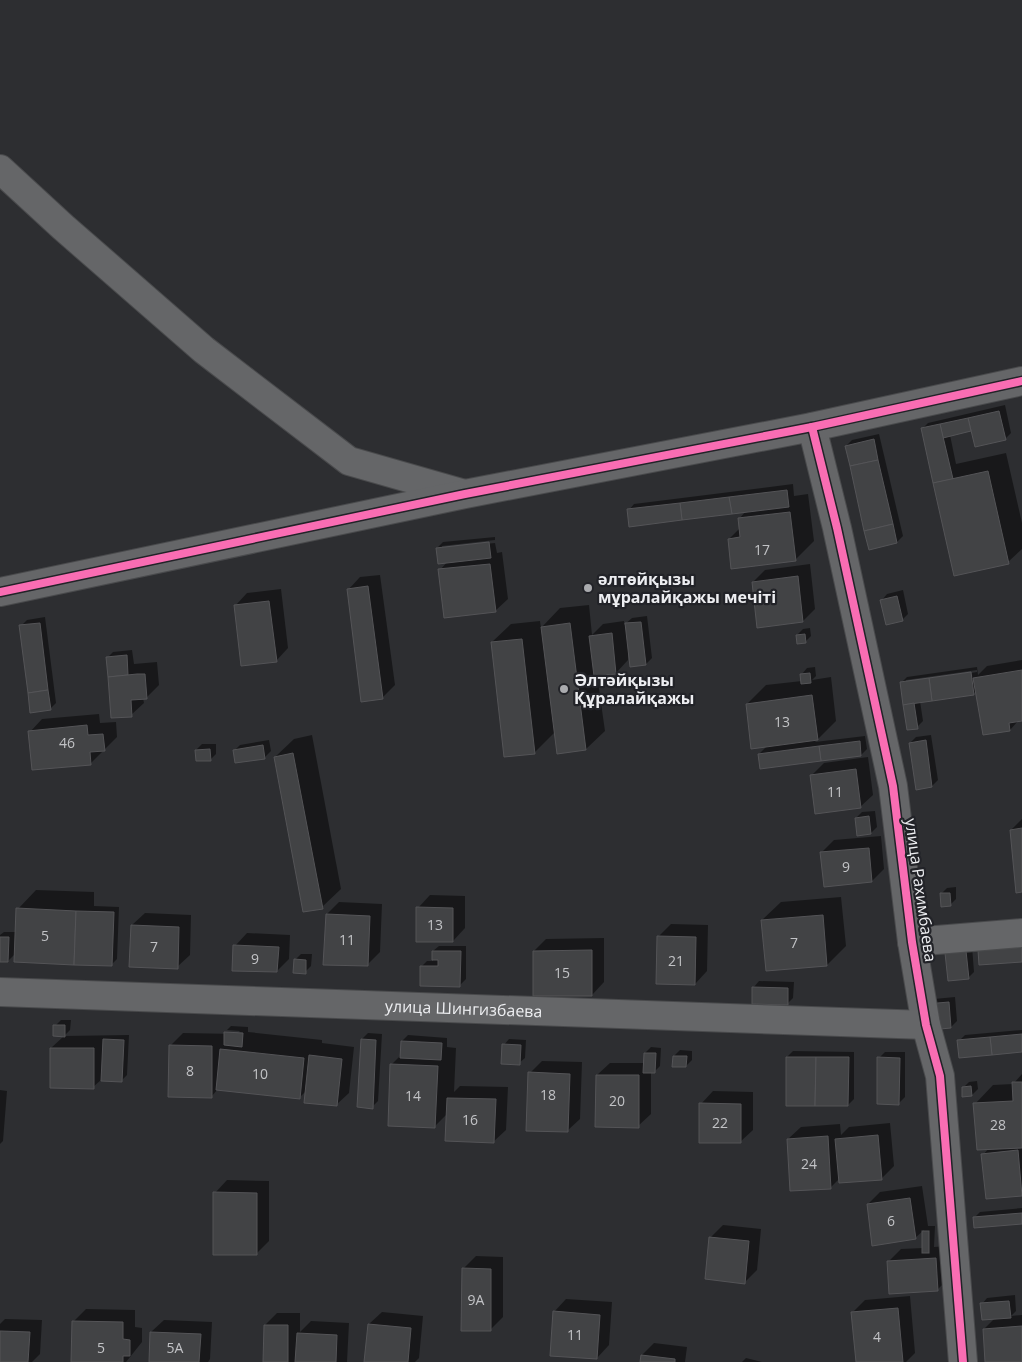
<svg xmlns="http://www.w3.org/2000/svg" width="1022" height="1362" viewBox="0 0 1022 1362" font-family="'Open Sans',sans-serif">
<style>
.shadow{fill:#0007;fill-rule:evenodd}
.building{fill:#424345;stroke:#545457}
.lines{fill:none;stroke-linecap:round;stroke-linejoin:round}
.minor-casing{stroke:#494a4c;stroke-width:30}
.minor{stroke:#656668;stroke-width:28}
.cycleway-casing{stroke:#222328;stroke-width:11}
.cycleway{stroke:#f96db3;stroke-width:8}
.poi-dot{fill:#aaabae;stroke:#222328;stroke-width:2}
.labels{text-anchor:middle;stroke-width:4.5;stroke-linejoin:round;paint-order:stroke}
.number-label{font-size:14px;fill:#c2c3c6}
.poi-label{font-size:16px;font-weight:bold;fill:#edeef1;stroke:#222328;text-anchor:start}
.street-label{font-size:16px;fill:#edeef1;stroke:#222328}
</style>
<rect width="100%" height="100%" fill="#2d2e31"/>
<g class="shadow">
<path d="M1005 405 1011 433 1005 439 972 430 950 435 956 464 1006 453 1022 523V549L1008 562 955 575 922 429 928 423Z"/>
<path d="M879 434 903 536 897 542 846 446 852 440Z"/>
<path d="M793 484 794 496 808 494 814 541 795 560 729 539 740 528 739 519 746 511 629 510 634 504Z"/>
<path d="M495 537V540L442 546V548L495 543 497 553 502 552 508 599 495 611 440 570 448 561 437 548 443 542Z"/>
<path d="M810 564 815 609 803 621 753 582 765 570Z"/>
<path d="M380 575 395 685 382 698 348 590 360 577Z"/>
<path d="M281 589 288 648 276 661 235 606 247 593Z"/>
<path d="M903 590 908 614 902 620 882 600 887 594Z"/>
<path d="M589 605 592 635 603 624 624 621V625L632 618 647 616 652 658 646 664 630 653 628 654V660L616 673 597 675 605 731 586 749 555 732 534 753 492 642 511 624 540 621 541 628 560 608Z"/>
<path d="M45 617 56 703 50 709 21 626 27 620Z"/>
<path d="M810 628 811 636 805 642 797 635 803 629Z"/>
<path d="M132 650 134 664 157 662 159 685 146 698H143L144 703 131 715 107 658 113 652Z"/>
<path d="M1022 660V720H1019L1010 730 977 690 974 693 920 701 923 721 917 727 901 683 907 677 977 667 978 675 987 666ZM977 670V672L906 683V680Z"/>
<path d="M815 667 816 676 812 680 831 677 836 721 815 742 865 736 867 749 861 755 761 767 759 754 768 745 747 704 766 685 802 681V674L807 668Z"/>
<path d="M99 714 100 723 116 722 117 737 90 764 30 732 42 719Z"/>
<path d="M312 735 341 889 322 907 275 757 294 739Z"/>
<path d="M931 735 938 780 932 786 910 743 916 737Z"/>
<path d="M269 740 271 751 265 757 236 762 234 751 240 745Z"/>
<path d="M202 744H216V754L210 760 196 750Z"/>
<path d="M868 757 873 795 860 807 812 775 824 763Z"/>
<path d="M875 811 877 827 871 833 856 818 862 812Z"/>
<path d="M1022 819V891L1011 830Z"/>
<path d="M881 836 884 869 872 881 821 853 834 840Z"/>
<path d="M956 887V899L950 905 941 894 947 888Z"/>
<path d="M36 890 94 892V906L119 907 117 959 111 965 16 953 8 961 0 960V935L4 932H17L18 909Z"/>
<path d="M430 895 465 896V928L453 941 418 908Z"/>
<path d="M841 897 846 946 827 965 762 920 781 902Z"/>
<path d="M339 902 382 904 380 952 367 965 327 914Z"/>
<path d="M145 913 191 915 190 955 177 967 132 925Z"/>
<path d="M671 924 708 925 707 971 695 984 658 937Z"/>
<path d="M247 933 290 935 289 959 277 971 235 946Z"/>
<path d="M604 938V982L592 995 534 951 546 939Z"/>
<path d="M439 946H466V979L460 985 421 967 427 961H433V951Z"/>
<path d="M972 946 974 972 968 978 947 953Z"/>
<path d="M301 954H312L311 966 305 972 295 960Z"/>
<path d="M759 981 794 982 793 998 787 1004 754 987Z"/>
<path d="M955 997 957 1021 951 1027 930 1028 934 999Z"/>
<path d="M61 1020H71L70 1030 64 1036 129 1035 127 1075 121 1081 101 1080 93 1087 51 1048 64 1036 55 1026Z"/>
<path d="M231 1026 248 1027V1032L322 1040V1043L354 1047 349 1093 336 1105 306 1091 299 1098 218 1089 211 1097 170 1046 183 1033 237 1034 240 1031 227 1030Z"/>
<path d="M1022 1030V1051L959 1041 965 1035Z"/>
<path d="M368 1033 382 1034 378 1101 372 1107 362 1039Z"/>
<path d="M408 1035 447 1038V1047L456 1048 454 1092 460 1086 508 1087 506 1130 493 1142 447 1114 434 1127 392 1064 401 1055 402 1041Z"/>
<path d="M509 1039 526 1040 525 1058 519 1063 504 1045Z"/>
<path d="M651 1047 661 1048 660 1066 654 1072H651V1114L638 1126 597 1075 610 1063H644L645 1053Z"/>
<path d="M680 1050 692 1051V1060L686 1066 674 1056Z"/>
<path d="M793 1051 854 1052V1099L848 1105 787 1057Z"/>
<path d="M885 1052H905V1097L899 1103 879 1058Z"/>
<path d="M542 1061 582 1062 580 1119 567 1131 530 1073Z"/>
<path d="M1022 1074V1194L988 1198 983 1155 989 1148 975 1104 993 1085 1013 1084Z"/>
<path d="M977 1081 978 1089 972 1095 963 1088 969 1082Z"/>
<path d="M0 1090 7 1091 3 1141 0 1144Z"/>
<path d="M713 1091 753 1092V1130L740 1142 701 1104Z"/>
<path d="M890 1123 894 1166 881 1179 840 1178 830 1188 788 1139 801 1127 840 1124 841 1135 849 1127Z"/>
<path d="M227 1180 269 1181V1241L256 1254 215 1193Z"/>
<path d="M922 1186 928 1226H935L934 1247 948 1246 950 1277 937 1290 888 1262 901 1249 923 1248 924 1230 915 1238 868 1204 880 1192Z"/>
<path d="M1022 1208V1222L974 1218 980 1212Z"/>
<path d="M723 1225 761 1229 757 1270 744 1283 711 1237Z"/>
<path d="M476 1256 503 1257V1317L490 1330 463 1269Z"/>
<path d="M1015 1295 1016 1311 1011 1316 1022 1315V1362H987L984 1329 995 1318 982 1304 987 1298Z"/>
<path d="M910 1296 915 1353 906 1362H857L853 1312 865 1300Z"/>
<path d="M566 1299 612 1302 609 1345 597 1358 554 1312Z"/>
<path d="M86 1309 135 1310V1327L142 1328V1342L126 1362H73V1322Z"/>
<path d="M382 1312 423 1316 419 1358 415 1362H366L369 1324Z"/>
<path d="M277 1313H300V1332L311 1321 349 1323 347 1362H265V1325Z"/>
<path d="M5 1319 42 1320 40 1354 32 1362H0V1324Z"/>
<path d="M164 1320 212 1322 210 1359 208 1362H150L151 1332Z"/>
<path d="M654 1343 687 1347 685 1362H641L642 1355Z"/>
<path d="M746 1358 762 1362H742Z"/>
</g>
<g class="building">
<path d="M999 411 1006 440 975 447 968 418Z"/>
<path d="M968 418 971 431 943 438 940 424Z"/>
<path d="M940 424 953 479 933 483 921 428Z"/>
<path d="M874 439 878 460 850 466 845 446Z"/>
<path d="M878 460 893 524 864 531 850 466Z"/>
<path d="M988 471 1009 564 954 576 933 483Z"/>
<path d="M787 490 789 507 732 514 729 497Z"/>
<path d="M729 497 732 514 682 520 680 503Z"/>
<path d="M680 503 682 520 629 527 627 509Z"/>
<path d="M790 512 796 561 731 569 728 539 740 537 738 518Z"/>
<path d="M893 524 897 543 869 550 864 531Z"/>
<path d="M489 542 491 558 438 564 436 548Z"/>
<path d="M490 564 496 612 444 618 438 569Z"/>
<path d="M798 576 803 622 757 628 752 582Z"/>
<path d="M368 586 383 699 361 702 347 589Z"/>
<path d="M897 596 903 621 886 625 880 600Z"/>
<path d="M269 601 277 662 241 666 234 605Z"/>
<path d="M641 622 646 665 630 667 625 623Z"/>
<path d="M40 623 48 690 28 693 19 625Z"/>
<path d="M570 623 586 750 557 754 541 627Z"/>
<path d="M612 633 616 674 594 676 589 636Z"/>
<path d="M805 634 806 643 797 644 796 635Z"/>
<path d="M522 639 535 754 504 757 491 642Z"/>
<path d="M127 655 128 675 108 677 106 657Z"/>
<path d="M1022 670V721L1009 723 1010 731 983 735 973 678Z"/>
<path d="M971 672 974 695 932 701 929 678Z"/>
<path d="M810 673 811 683 801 684 800 674Z"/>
<path d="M137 674H145L147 699 131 700 132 717 111 718 108 677Z"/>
<path d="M929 678 932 701 903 705 900 682Z"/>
<path d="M48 690 51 710 30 713 28 693Z"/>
<path d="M812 695 818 740 751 749 746 704Z"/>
<path d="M914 703 918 729 907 730 903 705Z"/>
<path d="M87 725 88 735 103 734 105 751 90 752 91 765 32 770 28 731Z"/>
<path d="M926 740 932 787 916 790 909 743Z"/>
<path d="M860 741 861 756 821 761 819 746Z"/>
<path d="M263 745 265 759 235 763 233 750Z"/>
<path d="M819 746 821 761 760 769 758 754Z"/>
<path d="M210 749 211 761H196L195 750Z"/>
<path d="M293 753 323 909 303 912 274 757Z"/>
<path d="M856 769 861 808 815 814 810 775Z"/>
<path d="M869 816 871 834 857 836 855 818Z"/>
<path d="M1022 828V892L1016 893 1010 830Z"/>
<path d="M869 848 872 882 824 887 820 852Z"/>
<path d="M940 893H950L951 906 941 907Z"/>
<path d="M416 907 453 908V942H416Z"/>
<path d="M16 908 76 911 74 965 14 962Z"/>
<path d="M76 911 114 912 112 966 74 965Z"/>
<path d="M326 914 370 916 368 966 323 965Z"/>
<path d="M823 915 827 966 766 971 761 920Z"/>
<path d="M131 925 179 927 178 969 129 967Z"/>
<path d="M657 936 696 937 695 985 656 984Z"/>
<path d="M0 937H9L8 962H0Z"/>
<path d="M233 945 279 947 277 972 232 971Z"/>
<path d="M1022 946V962L979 965 978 950Z"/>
<path d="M592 950V996H533V951Z"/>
<path d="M432 951H461L460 987 420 986V966H438V960H432Z"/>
<path d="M966 951 969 979 948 981 945 953Z"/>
<path d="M294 959 306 960V974L293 973Z"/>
<path d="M752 987 788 988V1005L752 1004Z"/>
<path d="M949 1002 951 1028 929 1030 926 1004Z"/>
<path d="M53 1025H65V1037L53 1036Z"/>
<path d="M224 1032 243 1033 242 1047 224 1045Z"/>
<path d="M1022 1034V1052L992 1055 990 1037Z"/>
<path d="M990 1037 992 1055 959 1058 957 1040Z"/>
<path d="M103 1039 124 1040 122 1082 101 1081Z"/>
<path d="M361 1039 376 1040 373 1109 357 1107Z"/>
<path d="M401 1041 442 1043 441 1060 400 1058Z"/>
<path d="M502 1044 521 1045 520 1065 501 1064Z"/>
<path d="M169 1045 212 1046V1098L168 1097Z"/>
<path d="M50 1048H94V1089L50 1088Z"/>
<path d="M220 1049 304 1058 300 1099 216 1090Z"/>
<path d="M644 1053H656L655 1073H643Z"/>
<path d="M309 1055 342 1059 337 1106 304 1103Z"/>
<path d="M673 1056H687L686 1067H672Z"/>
<path d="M786 1057H816L815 1106H786Z"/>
<path d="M816 1057H849L848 1106H815Z"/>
<path d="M877 1057 900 1058 899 1105 877 1104Z"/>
<path d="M390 1064 438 1066 435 1128 388 1126Z"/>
<path d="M528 1072 570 1074 568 1132 526 1131Z"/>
<path d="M596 1075H639V1128L595 1127Z"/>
<path d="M1012 1082H1022V1148L977 1150 973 1103 1013 1101Z"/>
<path d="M971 1086 972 1096 962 1097V1087Z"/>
<path d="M447 1098 496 1099 494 1143 445 1141Z"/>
<path d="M699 1103 741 1104V1143H699Z"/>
<path d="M878 1135 882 1180 839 1183 835 1139Z"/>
<path d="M828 1136 831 1189 790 1191 787 1139Z"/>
<path d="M1018 1150 1022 1196 986 1199 981 1154Z"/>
<path d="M213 1192 257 1193V1255H213Z"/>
<path d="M910 1198 916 1239 872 1246 867 1204Z"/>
<path d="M1022 1213V1224L974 1228 973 1217Z"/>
<rect x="922" y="1231" width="7" height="22"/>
<path d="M709 1237 749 1241 745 1284 705 1279Z"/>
<path d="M936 1258 938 1291 889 1294 887 1261Z"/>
<path d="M462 1268 491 1269V1331H461Z"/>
<path d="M1009 1301 1011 1318 982 1320 980 1303Z"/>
<path d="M898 1308 903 1362H856L851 1312Z"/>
<path d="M553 1311 600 1315 597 1359 550 1356Z"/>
<path d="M72 1321 123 1322V1339L130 1340V1356H123V1362H71Z"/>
<path d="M368 1324 411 1328 408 1362H364Z"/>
<path d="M264 1325H288V1362H263Z"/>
<path d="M1022 1326V1362H985L983 1329Z"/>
<path d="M0 1331 30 1332 28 1362H0Z"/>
<path d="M150 1332 201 1334 199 1362H149Z"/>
<path d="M297 1333 337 1335 336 1362H295Z"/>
<path d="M641 1355 675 1359V1362H640Z"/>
</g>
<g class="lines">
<g class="minor-casing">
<g id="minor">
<path d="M0 169 63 227 204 350 349 461 461 493"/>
<path d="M812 427 837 528 893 786 912 942 926 1025 940 1076 963 1362"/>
<path d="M0 592 465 494 812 427 1022 381"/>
<path d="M912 942 1022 933"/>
<path id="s1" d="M0 992 926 1025"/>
</g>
</g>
<use href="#minor" class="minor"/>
<g class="cycleway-casing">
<g id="cycleway">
<path d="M812 427 837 528 893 786 912 942 926 1025 940 1076 963 1362"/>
<path d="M0 592 465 494 812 427 1022 381"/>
</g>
</g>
<use href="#cycleway" class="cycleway"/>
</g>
<g class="poi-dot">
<circle cx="588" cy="588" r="5"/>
<circle cx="564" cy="689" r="5"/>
</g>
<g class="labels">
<g class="number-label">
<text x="762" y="555">17</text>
<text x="782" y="727">13</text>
<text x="67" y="748">46</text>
<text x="835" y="797">11</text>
<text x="846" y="872">9</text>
<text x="435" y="930">13</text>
<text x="45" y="941">5</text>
<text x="347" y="945">11</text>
<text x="794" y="948">7</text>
<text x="154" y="952">7</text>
<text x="255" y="964">9</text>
<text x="676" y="966">21</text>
<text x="562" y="978">15</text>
<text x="190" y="1076">8</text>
<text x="260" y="1079">10</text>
<text x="548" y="1100">18</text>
<text x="413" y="1101">14</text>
<text x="617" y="1106">20</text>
<text x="470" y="1125">16</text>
<text x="720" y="1128">22</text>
<text x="998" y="1130">28</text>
<text x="809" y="1169">24</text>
<text x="891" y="1226">6</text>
<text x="476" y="1305">9А</text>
<text x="575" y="1340">11</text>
<text x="877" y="1342">4</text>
<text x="101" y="1353">5</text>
<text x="175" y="1353">5А</text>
</g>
<g class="poi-label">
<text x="598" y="585">әлтөйқызы<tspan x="598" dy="18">мұралайқажы мечіті</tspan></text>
<text x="574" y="686">Әлтәйқызы<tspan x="574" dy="18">Құралайқажы</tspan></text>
</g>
<g class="street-label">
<text transform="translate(921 890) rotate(82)" y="6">улица Рахимбаева</text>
<text dy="6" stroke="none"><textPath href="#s1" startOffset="464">улица Шингизбаева</textPath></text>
</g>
</g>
</svg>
